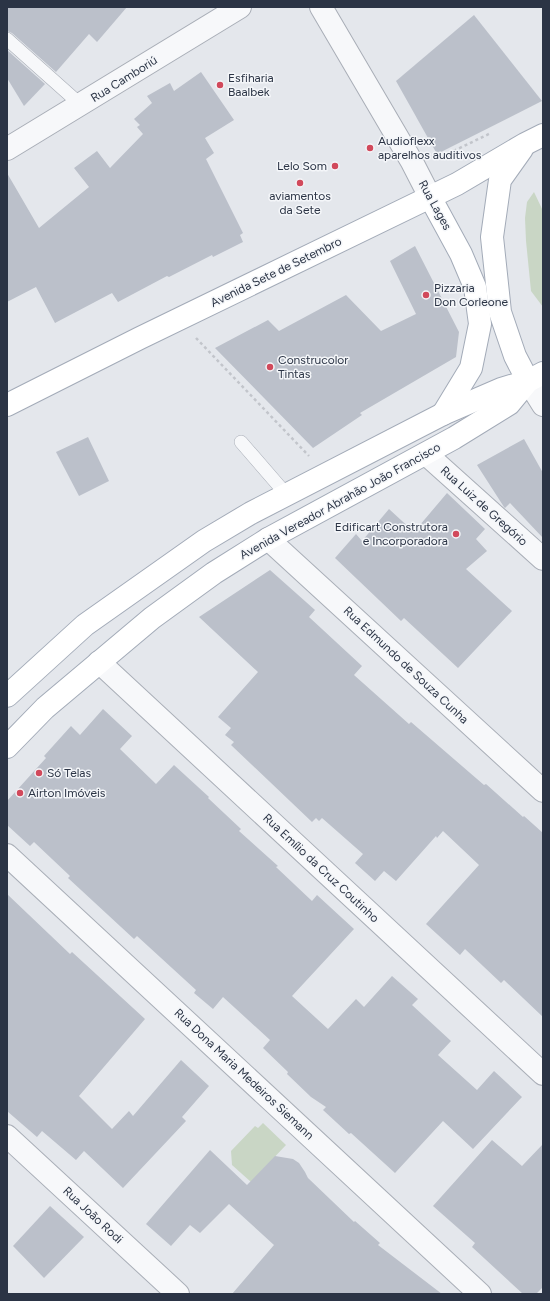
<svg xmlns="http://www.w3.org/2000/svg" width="550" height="1301" viewBox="0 0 550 1301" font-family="Figtree,sans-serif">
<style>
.green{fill:#c9d6c5}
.building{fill:#bbc0ca}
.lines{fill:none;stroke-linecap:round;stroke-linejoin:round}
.service-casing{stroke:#a9aeb7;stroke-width:14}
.minor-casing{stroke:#a9aeb7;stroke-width:24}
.tertiary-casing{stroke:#a9aeb7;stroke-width:24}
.primary-casing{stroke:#a3abb8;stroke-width:24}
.path{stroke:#c2c5cb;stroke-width:2.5;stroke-dasharray:3 3;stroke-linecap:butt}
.service{stroke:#f7f8fa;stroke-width:13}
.minor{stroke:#f7f8fa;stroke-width:22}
.tertiary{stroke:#f7f8fa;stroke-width:22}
.primary{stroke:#fff;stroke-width:22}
.poi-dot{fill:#d1495b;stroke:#f4f6f9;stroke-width:1.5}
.labels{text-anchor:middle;stroke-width:3;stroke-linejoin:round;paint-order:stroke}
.poi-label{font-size:12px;fill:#2b3445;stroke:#f4f6f9;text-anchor:start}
.street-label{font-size:12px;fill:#2b3445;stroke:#f4f6f9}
</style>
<rect width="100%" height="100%" fill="#e4e7ec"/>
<g class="green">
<path d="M534 192 543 211V307L531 291 526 241 525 218 527 202Z"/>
<path d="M263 1123 286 1145 251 1182 232 1165 231 1151 255 1126 258 1128Z"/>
</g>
<g class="building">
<path d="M7 7H127L97 42 89 34 56 72 12 33 7 31Z"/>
<path d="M474 15 542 101 437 154 396 81Z"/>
<path d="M7 50 45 84 24 106 7 78Z"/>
<path d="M201 72 234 120 205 138 214 153 206 159 243 233 240 235 243 242 213 257 212 255 169 277 167 276 118 302 112 293 55 323 36 287 7 302V173L39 228 89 187 74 168 97 151 110 168 143 134 137 127 140 125 134 119 152 103 147 96 170 83 174 91Z"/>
<path d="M415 246 459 332 456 357 360 413 362 415 313 448 215 348 268 320 279 331 346 295 381 331 416 314 390 261Z"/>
<path d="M88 437 109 481 79 496 56 452Z"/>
<path d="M524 439 543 473V538L510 503 505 508 504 507 477 465Z"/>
<path d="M447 493 485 529 476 539 487 551 466 569 512 611 458 668 404 618 401 621 335 558 356 534 362 541 389 509 414 532Z"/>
<path d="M270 570 315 610 309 617 362 666 354 675 409 724 411 722 484 785 486 784 523 817 524 816 543 833V1017L504 980 501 983 465 949 460 955 426 924 479 865 443 831 437 838 436 836 396 881 384 871 375 881 355 863 363 854 322 818 319 821 316 818 312 822 231 745 234 742 225 735 231 728 218 717 258 672 199 617Z"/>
<path d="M103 709 132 736 120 749 156 784 174 765 209 797 208 798 241 829 239 831 278 866 276 867 312 901 317 895 354 929 292 996 328 1029 356 999 364 1007 392 976 418 999 412 1005 451 1041 438 1055 477 1090 494 1071 522 1097 473 1149 443 1121 395 1173 351 1133 349 1134 323 1110 326 1107 311 1097 287 1074 288 1072 263 1048 270 1040 223 997 213 1009 194 993 196 990 137 936 134 939 68 878 70 876 34 842 30 846 7 825V801L46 758 44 756 71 726 80 735Z"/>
<path d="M7 894 70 954 72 952 145 1019 79 1096 112 1129 129 1111 133 1116 181 1060 209 1086 182 1117 186 1121 123 1188 84 1151 76 1160 42 1131 37 1137 7 1111Z"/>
<path d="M492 1140 522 1166 543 1144V1287L536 1294H523L472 1247 475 1243 433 1206Z"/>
<path d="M210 1150 247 1185 275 1156 293 1159 299 1163 305 1172 308 1178 354 1222 355 1221 380 1243 378 1245 442 1294H232L274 1245 229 1204 200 1233 190 1225 171 1246 146 1224Z"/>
<path d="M50 1206 84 1237 44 1278 13 1246Z"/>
</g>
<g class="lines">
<g class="service-casing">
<g id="service">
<path d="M7 39 81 105"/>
<path d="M241 442 286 494"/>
</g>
</g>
<g class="minor-casing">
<g id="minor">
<path d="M321 7 412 162 430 197"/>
<path d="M528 381 543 405"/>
<path d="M426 454 543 559"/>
<path d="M268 539 543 791"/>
<path d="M99 662 543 1074"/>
<path d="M7 855 480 1294"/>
<path d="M7 1136 178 1294"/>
</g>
</g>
<g class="tertiary-casing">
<path id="tertiary" d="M7 149 240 7"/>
</g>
<g class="primary-casing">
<g id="primary">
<path d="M522 149 500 180 492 237 500 312 515 356 528 381"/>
<path d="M430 197 461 254 475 287 480 324 471 368 443 414"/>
<path d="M7 405 140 338 457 184 525 144 543 135"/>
<path d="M7 696 85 625 204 541 251 513 443 414 501 389 528 381 543 373"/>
<path d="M7 747 45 708 152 618 214 573 268 539 454 438 509 404 528 381"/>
</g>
</g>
<g class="path">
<path d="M437 155 443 156 491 133"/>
<path d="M196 338 309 456"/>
</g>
<use href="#service" class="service"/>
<use href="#minor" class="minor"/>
<use href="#tertiary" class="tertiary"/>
<use href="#primary" class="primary"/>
</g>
<g class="poi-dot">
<circle cx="220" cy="85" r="4"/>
<circle cx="370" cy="148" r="4"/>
<circle cx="335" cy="166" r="4"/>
<circle cx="300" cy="183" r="4"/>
<circle cx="426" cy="295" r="4"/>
<circle cx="270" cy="367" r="4"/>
<circle cx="456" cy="534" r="4"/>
<circle cx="39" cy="773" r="4"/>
<circle cx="20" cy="793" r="4"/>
</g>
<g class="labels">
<g class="poi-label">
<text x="228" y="82">Esfiharia<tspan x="228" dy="14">Baalbek</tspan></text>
<text x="378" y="145">Audioflexx<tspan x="378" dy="14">aparelhos auditivos</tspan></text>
<text x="327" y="170" text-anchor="end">Lelo Som</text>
<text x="300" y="200" text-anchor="middle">aviamentos<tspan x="300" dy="14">da Sete</tspan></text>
<text x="434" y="292">Pizzaria<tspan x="434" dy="14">Don Corleone</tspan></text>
<text x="278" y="364">Construcolor<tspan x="278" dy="14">Tintas</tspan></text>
<text x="448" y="531" text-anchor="end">Edificart Construtora<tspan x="448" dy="14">e Incorporadora</tspan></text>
<text x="47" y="777">Só Telas</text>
<text x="28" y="797">Airton Imóveis</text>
</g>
<g class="street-label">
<text transform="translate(124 79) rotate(-32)" y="4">Rua Camboriú</text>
<text transform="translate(435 205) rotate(61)" y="4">Rua Lages</text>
<text transform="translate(276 272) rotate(-26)" y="4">Avenida Sete de Setembro</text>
<text transform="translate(340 501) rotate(-29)" y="4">Avenida Vereador Abrahão João Francisco</text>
<text transform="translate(484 506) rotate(42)" y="4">Rua Luiz de Gregório</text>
<text transform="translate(406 665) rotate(43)" y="4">Rua Edmundo de Souza Cunha</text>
<text transform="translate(321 868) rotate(43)" y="4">Rua Emílio da Cruz Coutinho</text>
<text transform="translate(244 1074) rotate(43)" y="4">Rua Dona Maria Medeiros Siemann</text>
<text transform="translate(93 1215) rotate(43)" y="4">Rua João Rodi</text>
</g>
</g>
<rect width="550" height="1301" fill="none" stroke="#2b3445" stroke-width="16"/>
</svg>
